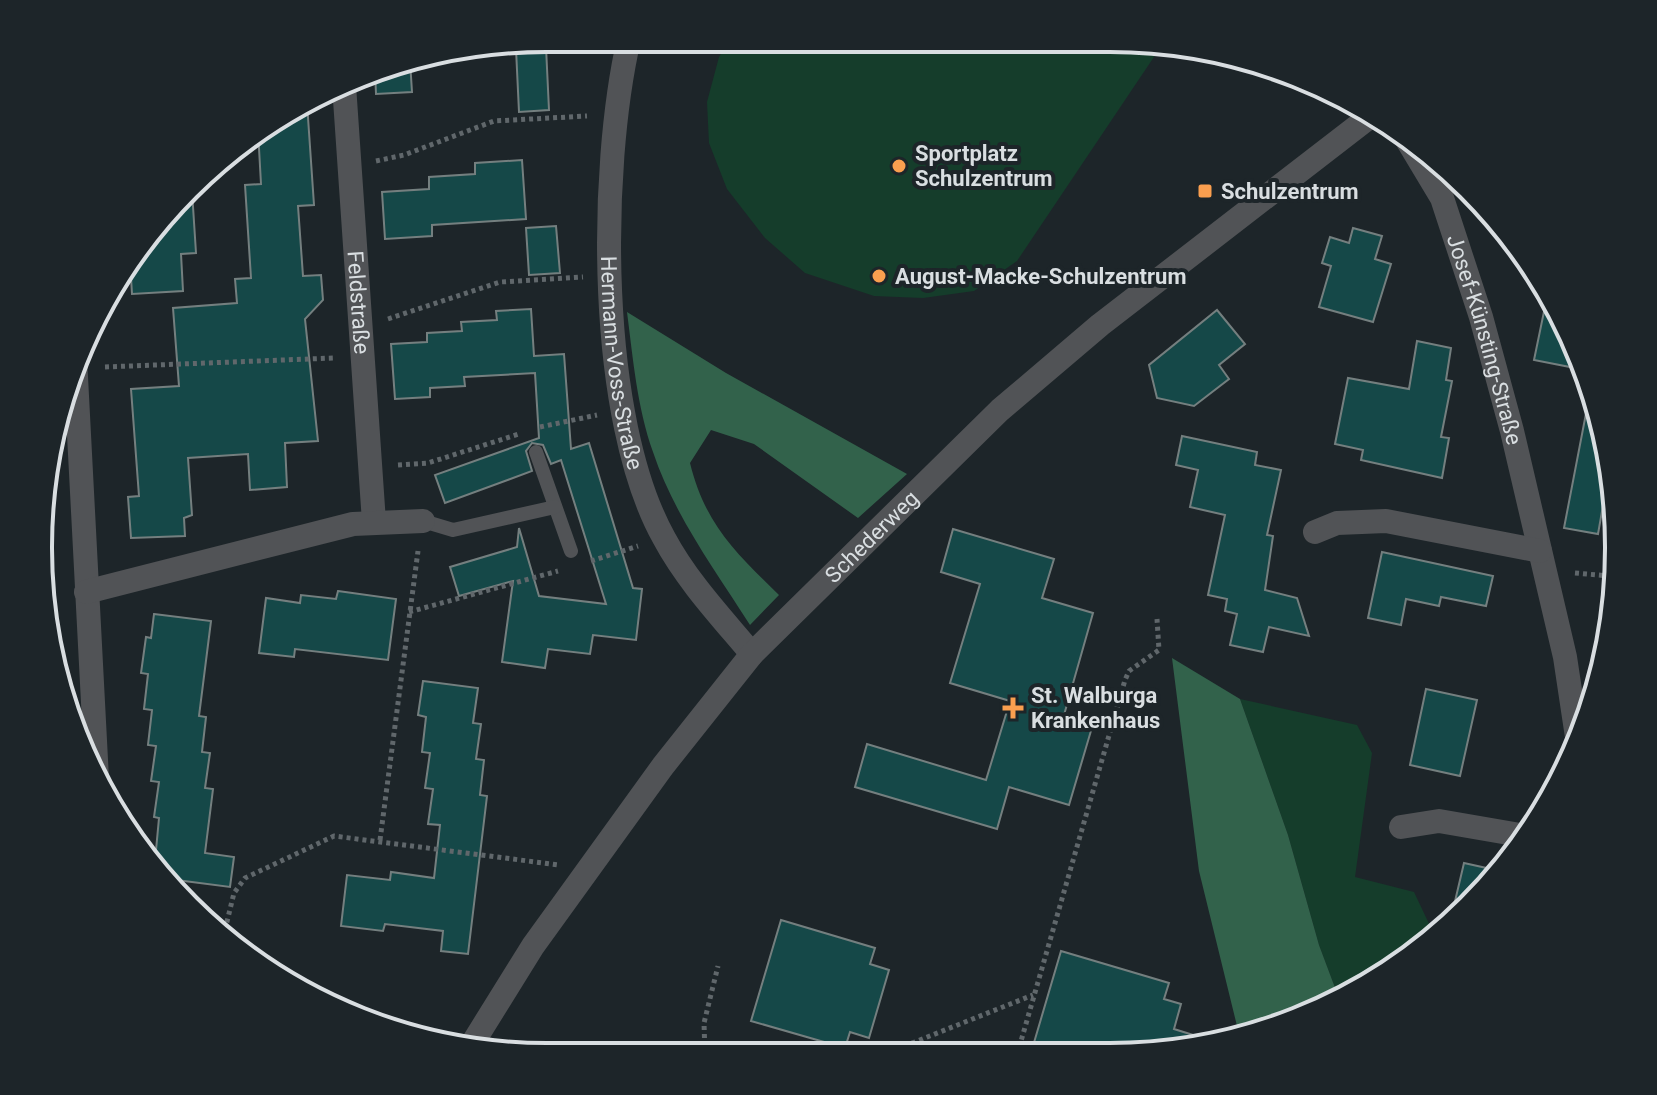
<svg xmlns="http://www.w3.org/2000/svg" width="1657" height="1095" viewBox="0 0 1657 1095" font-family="Roboto,sans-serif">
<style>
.green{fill:#153d2b}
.forest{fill:#32624b}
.building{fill:#154848;stroke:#747f7f;stroke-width:2}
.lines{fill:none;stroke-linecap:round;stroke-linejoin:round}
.path{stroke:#60676b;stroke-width:5;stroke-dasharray:4 4;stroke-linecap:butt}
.service{stroke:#515356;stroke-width:14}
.minor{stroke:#515356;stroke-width:24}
.poi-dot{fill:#fa9f4f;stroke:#1d2529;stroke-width:3}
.labels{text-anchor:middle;stroke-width:8;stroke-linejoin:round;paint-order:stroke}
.poi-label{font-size:22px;font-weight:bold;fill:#d9dee1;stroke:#1d2529;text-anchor:start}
.street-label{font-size:22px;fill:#d9dee1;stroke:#1d2529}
.rim{fill:none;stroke:#d9dee1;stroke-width:4}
</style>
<rect width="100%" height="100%" fill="#1d2529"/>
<g class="green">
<path d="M731 39 1164 42 1017 261 974 291 923 298 874 296 805 273 765 238 727 189 709 143 707 102 719 57Z"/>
<path d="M1240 699 1357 725 1372 753 1355 877 1414 892 1432 930 1340 1001 1319 945 1288 835Z"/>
</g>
<g class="forest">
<path d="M627 312 726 373 907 474 858 518 754 444 711 430 690 463C705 524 735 552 779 595L750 625C715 570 674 515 653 452 637 407 633 358 627 312Z"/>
<path d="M1172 658 1240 699 1288 835 1319 945 1340 1001 1334 1005 1238 1030 1199 871Z"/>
</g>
<g class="building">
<path d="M546 47 549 110 519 112 516 49Z"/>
<path d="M410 61 412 92 376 94 375 70Z"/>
<path d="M307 103 314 205 298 206 303 276 321 275 323 300 305 319 318 441 285 443 287 487 250 490 248 454 188 458 192 515 184 518 185 536 131 538 128 497 139 496 131 389 179 386 173 308 237 303 235 279 251 278 245 185 261 184 258 130Z"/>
<path d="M522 160 526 219 432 225V236L385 239 382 192 429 189V177L475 174V163Z"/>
<path d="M192 191 196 253 181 254 183 291 132 294 130 261 144 237Z"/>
<path d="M556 226 560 273 529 275 526 228Z"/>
<path d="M1353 228 1382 236 1375 259 1391 264 1373 322 1319 307 1331 266 1322 263 1330 237 1349 243Z"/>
<path d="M1547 297 1567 323 1573 348 1570 367 1534 360Z"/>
<path d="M531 309 534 356 564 354 571 449 589 443 633 588 642 589 636 640 593 635 590 654 548 649 545 668 502 662 513 581 459 596 450 567 517 547 519 528 539 596 606 604 561 460 551 464 543 445 532 443 526 451 532 471 445 503 435 475 539 438 535 373 464 377 465 386 430 388V397L395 399 391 344 427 342V333L462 331 461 322 497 320 496 311Z"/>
<path d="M1217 310 1245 344 1219 365 1229 379 1194 406 1157 398 1149 365Z"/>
<path d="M1417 341 1451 348 1446 380 1452 381 1441 437 1449 438 1442 478 1361 460 1363 450 1335 444 1348 378 1409 389Z"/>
<path d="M1588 403 1608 477 1598 534 1564 528Z"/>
<path d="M1182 436 1257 452 1255 465 1281 470 1267 535 1273 536 1265 590 1297 598 1309 636 1269 627 1263 652 1230 645 1237 614 1225 611 1227 599 1208 595 1225 515 1190 507 1198 470 1176 465Z"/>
<path d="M953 529 1054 559 1042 598 1093 613 1064 715 1093 724 1069 805 1009 787 997 829 855 787 867 744 986 780 1010 701 950 683 980 584 941 572Z"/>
<path d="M1382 552 1493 576 1486 606 1441 597 1439 606 1406 599 1401 625 1368 618Z"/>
<path d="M338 591 396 599 388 660 295 649 294 657 259 653 266 598 300 603 301 595 336 599Z"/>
<path d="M154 614 211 621 199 716 206 717 202 752 210 753 205 788 213 789 205 853 234 857 230 887 169 879 155 861 159 818 154 817 159 782 151 781 156 746 148 745 152 710 144 709 148 674 141 673 146 637 151 638Z"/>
<path d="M423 681 478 688 473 723 481 724 476 759 484 760 480 795 487 796 468 954 441 951 443 931 385 924 383 931 341 926 347 875 390 880 391 872 434 878 440 825 428 824 433 789 425 788 430 753 422 752 426 717 418 715Z"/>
<path d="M1426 689 1477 700 1460 776 1410 765Z"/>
<path d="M1464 863 1500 871 1492 884 1452 914Z"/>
<path d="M781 920 875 948 870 964 889 970 869 1038 850 1032 845 1048 751 1021Z"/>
<path d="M1061 951 1169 983 1164 999 1181 1004 1174 1029 1206 1039 1142 1056H1067L1033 1046Z"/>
</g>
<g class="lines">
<g class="path">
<path d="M376 161 404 155 494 121 587 116"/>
<path d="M388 319 500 282 583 277"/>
<path d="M105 367 334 358"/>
<path d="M540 427 597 415"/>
<path d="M398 465 428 463 519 434"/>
<path d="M591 561 638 546"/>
<path d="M1575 573 1610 576"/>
<path d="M409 612 558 571"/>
<path d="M380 840 418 551"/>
<path d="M223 938 234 893 245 878 334 836 559 865"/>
<path d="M705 1054 704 1023 718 966"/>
<path d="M882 1055 1033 995"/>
<path d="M1017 1055 1125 680 1129 671 1159 650 1157 619"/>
</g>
<g class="service">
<path d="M536 452 571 551"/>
<path d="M423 521 453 530 555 507"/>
</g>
<g class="minor">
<path id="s1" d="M629 39C599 170 597 418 664 538 687 581 721 617 752 654"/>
<path id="s2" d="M344 85 374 522"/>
<path id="s3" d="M1406 138 1442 198 1481 317 1512 431 1565 657 1577 737"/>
<path d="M75 358 97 779"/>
<path d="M1315 532 1337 523 1386 521 1540 551"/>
<path d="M86 592 353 524 423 521"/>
<path d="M1401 827 1439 821 1520 835"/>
<path id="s4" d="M469 1049 533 946 663 766 752 654 1000 410 1100 325 1372 115"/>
</g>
</g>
<g class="poi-dot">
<circle cx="899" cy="166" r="8"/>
<rect x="1197" y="183" width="16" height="16" rx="4"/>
<circle cx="879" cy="276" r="8"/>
<path d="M1009 696h8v8h8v8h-8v8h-8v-8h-8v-8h8z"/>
</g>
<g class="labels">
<g class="poi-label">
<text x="915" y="161">Sportplatz<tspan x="915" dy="25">Schulzentrum</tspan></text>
<text x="1221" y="199">Schulzentrum</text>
<text x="895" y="284">August-Macke-Schulzentrum</text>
<text x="1031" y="703">St. Walburga<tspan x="1031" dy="25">Krankenhaus</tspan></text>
</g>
<g class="street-label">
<text dy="8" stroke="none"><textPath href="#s2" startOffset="218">Feldstraße</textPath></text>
<text dy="8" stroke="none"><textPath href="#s3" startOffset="218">Josef-Künsting-Straße</textPath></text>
<text dy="8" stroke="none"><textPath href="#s1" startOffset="326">Hermann-Voss-Straße</textPath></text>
<text dy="8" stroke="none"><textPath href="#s4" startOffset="654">Schederweg</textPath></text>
</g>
</g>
<path d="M0 0H1657V1095H0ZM547 52H1110A495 495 0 0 1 1605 547V548A495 495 0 0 1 1110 1043H547A495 495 0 0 1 52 548V547A495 495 0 0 1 547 52Z" fill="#1d2529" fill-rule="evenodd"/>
<path class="rim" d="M547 52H1110A495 495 0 0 1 1605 547V548A495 495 0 0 1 1110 1043H547A495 495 0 0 1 52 548V547A495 495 0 0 1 547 52Z"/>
</svg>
